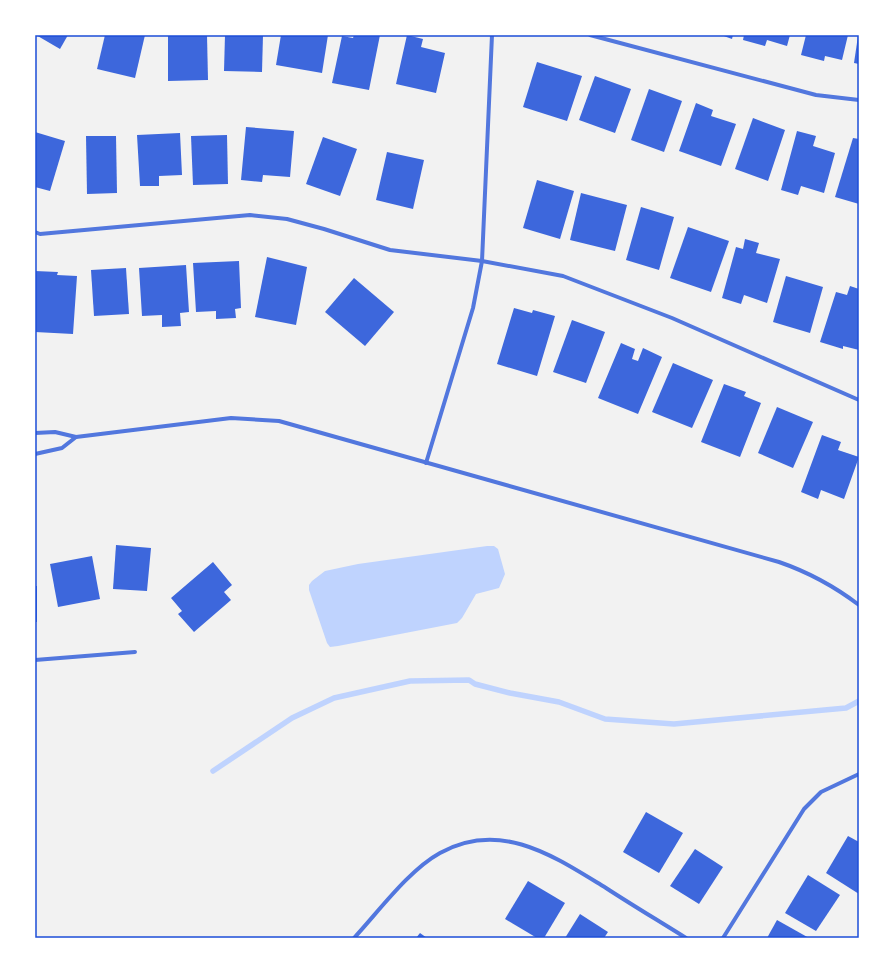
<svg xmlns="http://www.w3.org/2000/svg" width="894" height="973" viewBox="0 0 894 973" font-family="Lora,serif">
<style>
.water{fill:#bfd3fe}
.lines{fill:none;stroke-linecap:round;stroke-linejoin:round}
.stream{stroke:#bfd3fe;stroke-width:5.5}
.building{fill:#3d67dc}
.minor{stroke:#5277de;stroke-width:4}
.neatline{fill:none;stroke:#1d4ed8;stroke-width:1.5}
</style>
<rect width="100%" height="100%" fill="#f2f2f2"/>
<path class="water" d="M487 546H494L498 549 505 574 499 588 476 594 462 618 457 623 338 646 330 647 327 643 309 590V585L312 581 325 571 358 564Z"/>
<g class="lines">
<path class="stream" d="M213 771 292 718 334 698 410 681 469 680 475 684 510 693 559 702 605 719 674 724 846 708 859 701"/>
</g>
<g class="building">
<path d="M36 35H68L60 49Z"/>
<path d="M105 35H145L135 78 97 69Z"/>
<path d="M168 35H207L208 80 168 81Z"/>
<path d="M225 35H263L262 72 224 71Z"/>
<path d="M281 35H328L322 73 276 65Z"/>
<path d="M354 35H380L369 90 332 83 342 36 353 38Z"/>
<path d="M407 35 423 39 421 47 445 53 436 93 396 84Z"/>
<path d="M721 35H733L732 39Z"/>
<path d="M744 35H790L787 46 767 40 765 46 743 40Z"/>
<path d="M806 35H848L842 60 825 56 824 61 801 55Z"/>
<path d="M858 36H859V64L854 63Z"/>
<path d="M537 62 582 76 567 121 523 107Z"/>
<path d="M595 76 631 89 615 133 579 120Z"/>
<path d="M649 89 682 101 664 152 631 140Z"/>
<path d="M696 103 713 110 711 116 736 124 721 166 679 151Z"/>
<path d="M753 118 785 130 768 181 735 169Z"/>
<path d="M246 127 294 131 290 177 263 175 262 182 241 180Z"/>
<path d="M797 131 816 136 813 146 835 153 824 193 801 186 798 195 781 190Z"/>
<path d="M35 132 65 141 50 191 35 187Z"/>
<path d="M180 133 182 175 159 176V186H140L137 135Z"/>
<path d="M227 135 228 184 193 185 191 136Z"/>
<path d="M86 136H116L117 193 87 194Z"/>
<path d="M323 137 357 149 340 196 306 184Z"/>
<path d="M853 138 859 139V204L835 197Z"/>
<path d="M387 152 424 160 413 209 376 200Z"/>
<path d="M537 180 574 191 560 239 523 228Z"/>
<path d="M581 193 627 205 615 251 570 240Z"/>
<path d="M641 207 674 217 659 270 626 260Z"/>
<path d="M688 227 729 241 711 292 670 278Z"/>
<path d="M745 239 759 243 756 253 780 259 767 303 744 295 741 304 722 298 736 247 743 249Z"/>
<path d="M267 257 307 267 296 325 255 317Z"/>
<path d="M239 261 241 308 235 309 236 318 216 319V311L196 312 193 263Z"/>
<path d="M186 265 189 312 180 313 181 326 162 327V315L142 316 139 268Z"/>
<path d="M126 268 129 314 94 316 91 270Z"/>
<path d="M35 271 58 272 57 275 77 276 73 334 35 332Z"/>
<path d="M786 276 823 287 810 333 773 322Z"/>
<path d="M354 278 394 312 365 346 325 312Z"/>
<path d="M850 286 859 289V350L843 346V349L820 342 836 292 847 295Z"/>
<path d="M514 308 532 313 533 310 555 316 537 376 497 364Z"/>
<path d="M572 320 605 332 586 383 553 372Z"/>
<path d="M621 343 635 349 632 359 638 361 643 348 662 357 638 414 598 398Z"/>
<path d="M673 363 713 380 692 428 652 412Z"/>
<path d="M724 384 746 392 744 396 761 403 740 457 701 442Z"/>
<path d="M777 407 813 422 793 468 758 453Z"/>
<path d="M822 435 841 442 838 450 859 457 844 499 821 490 818 499 801 492Z"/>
<path d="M116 545 151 548 147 591 113 589Z"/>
<path d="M92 556 100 599 58 607 50 564Z"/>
<path d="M213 562 232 585 224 592 231 600 194 632 178 614 182 611 171 598Z"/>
<rect x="35" y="586" width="2" height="36"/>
<path d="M646 812 683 833 659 873 623 852Z"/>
<path d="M848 836 859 842V894L826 873Z"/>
<path d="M695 849 723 867 699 904 670 886Z"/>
<path d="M808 875 840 895 816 931 785 913Z"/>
<path d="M528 881 565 903 544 938H537L505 919Z"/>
<path d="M580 914 608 932 604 938H565Z"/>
<path d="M777 920 809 938H767Z"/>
<path d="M420 933 427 938H416Z"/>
</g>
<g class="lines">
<g class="minor">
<path d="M590 35 816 95 859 100"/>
<path d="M35 232 40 234 250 215 287 219 324 229 390 250 482 261 563 276 672 318 859 400"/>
<path d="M35 433 55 432 76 437 231 418 279 421 779 562C808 572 834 586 859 605"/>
<path d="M35 454 62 448 76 437"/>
<path d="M426 463 473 308 482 261 492 35"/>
<path d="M35 660 135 652"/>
<path d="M354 938C379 911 409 870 440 853 501 819 555 857 606 888 632 905 659 921 686 938"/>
<path d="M723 938 804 809 821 792 859 774"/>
</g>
</g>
<rect width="894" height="973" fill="none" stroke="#ffffff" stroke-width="72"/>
<rect x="36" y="36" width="822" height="901" class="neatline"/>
</svg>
